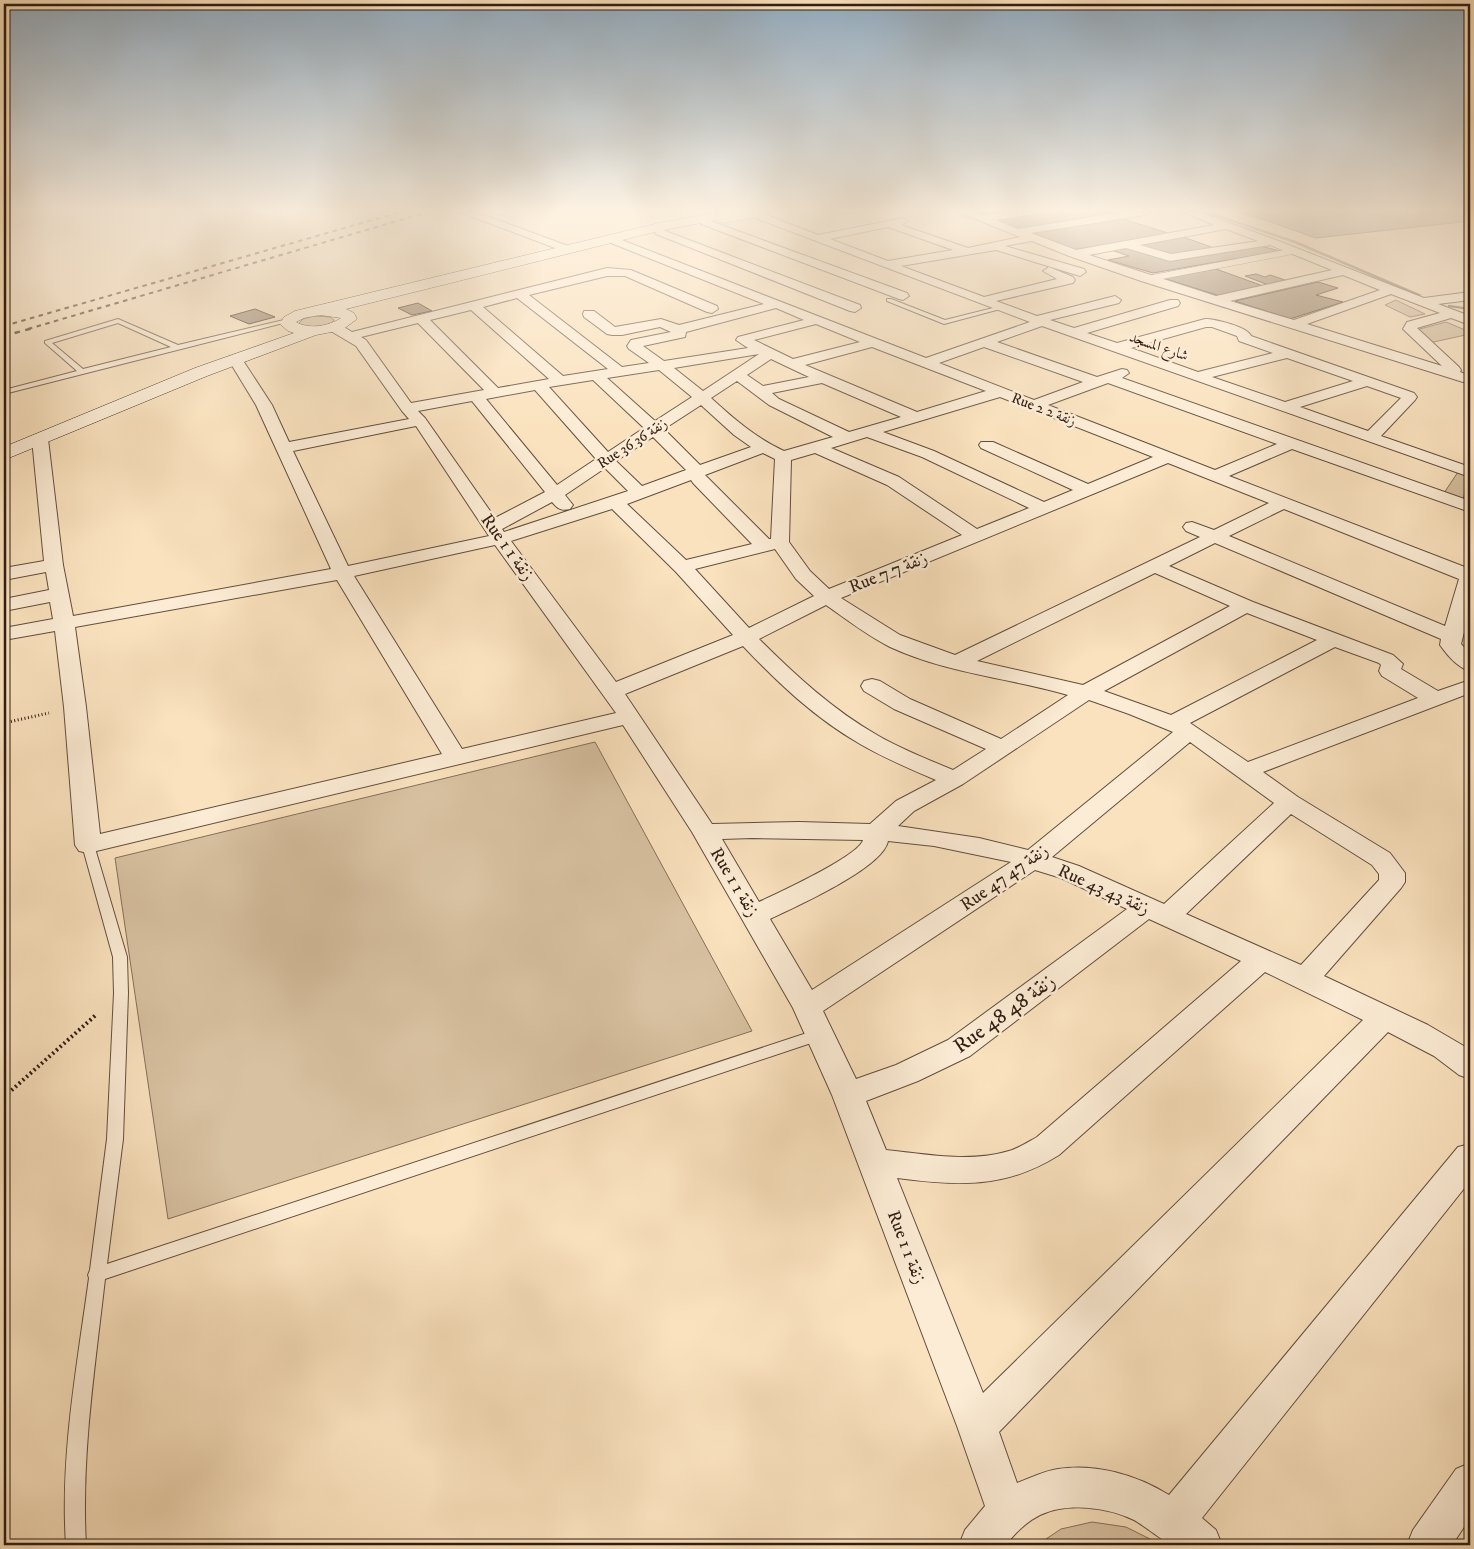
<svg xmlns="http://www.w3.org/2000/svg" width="1474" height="1549" viewBox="0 0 1474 1549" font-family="'IM FELL DW Pica',Amiri,serif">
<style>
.green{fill:#d8c1a1;stroke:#846f5a}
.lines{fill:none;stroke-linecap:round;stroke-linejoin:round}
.stream{fill:#806b57;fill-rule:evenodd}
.building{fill:#99836c;stroke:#301d13}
.service-casing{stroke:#624e3e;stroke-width:2}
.pedestrian-casing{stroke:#624e3e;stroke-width:1}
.minor-casing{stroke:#624e3e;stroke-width:2}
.secondary-casing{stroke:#301d13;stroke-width:1}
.path-far2{stroke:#301d13;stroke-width:2.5;stroke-dasharray:1 2;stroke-linecap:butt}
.path-far1{stroke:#301d13;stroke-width:3;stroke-dasharray:1 2.5;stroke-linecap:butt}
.path{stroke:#301d13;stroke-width:4;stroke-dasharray:2 3;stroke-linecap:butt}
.service{fill:#fcecd5;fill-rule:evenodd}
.pedestrian{fill:#fcecd5;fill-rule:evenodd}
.minor{fill:#fcecd5;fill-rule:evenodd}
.secondary{fill:#fcecd5;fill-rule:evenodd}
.rail-far1{stroke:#301d13;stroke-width:2;stroke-dasharray:4.5 4.5;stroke-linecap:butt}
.rail{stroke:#301d13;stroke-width:2.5;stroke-dasharray:5.5 5.5;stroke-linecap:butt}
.labels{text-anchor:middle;stroke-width:5;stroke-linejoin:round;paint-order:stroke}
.far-street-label{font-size:15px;fill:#301d13;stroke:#fcecd5}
.street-label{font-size:18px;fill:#301d13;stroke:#fcecd5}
.near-street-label{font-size:21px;fill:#301d13;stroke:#fcecd5}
</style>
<rect width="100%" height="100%" fill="#fae2be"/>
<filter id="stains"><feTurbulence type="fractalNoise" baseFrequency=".004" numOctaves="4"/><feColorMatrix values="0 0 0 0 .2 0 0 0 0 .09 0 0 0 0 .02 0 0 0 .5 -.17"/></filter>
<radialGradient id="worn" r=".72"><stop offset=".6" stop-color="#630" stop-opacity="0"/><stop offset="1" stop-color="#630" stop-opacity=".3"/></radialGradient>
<g class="green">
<path d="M1396 300 1425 314 1410 317 1385 305Z"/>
<path d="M314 316 330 317 334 320C326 331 309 327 298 324L303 319Z"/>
<path d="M1446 322 1470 332V334L1429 343 1416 330Z"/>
<path d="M1458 472 1469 475 1463 500 1444 493Z"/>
<path d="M595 742 752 1031 168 1219 115 858Z"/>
<path d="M1092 1522 1126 1527 1162 1545H1037L1061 1529Z"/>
</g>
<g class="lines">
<g class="stream">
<path d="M1204 212H1210L1296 241 1422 295 1418 296 1294 243Z"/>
<path d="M1450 305 1470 308V310L1448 307V305Z"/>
</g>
</g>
<g class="building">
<path d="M970 212H1023L985 218Z"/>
<path d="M1035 212H1127L1015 230 988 219Z"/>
<path d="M1242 212H1470V221L1316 238Z"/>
<path d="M1120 218 1171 234 1074 250 1028 232Z"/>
<path d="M1183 237 1217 249 1172 257 1137 245Z"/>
<path d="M1257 245 1280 251 1153 273 1108 260 1129 256 1111 250 1132 247 1169 260Z"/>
<path d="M1216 269 1266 287 1223 297 1163 278Z"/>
<path d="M1256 274 1265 277 1270 275 1291 282 1271 286 1245 276Z"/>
<path d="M1318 282 1338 288 1316 295 1343 302 1290 319 1235 301Z"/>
<path d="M418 303 432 311 412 315 398 308Z"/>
<path d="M255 309 275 317 249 324 230 316Z"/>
</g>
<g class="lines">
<g class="service-casing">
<g id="service">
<path d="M887 299H891L945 320 1001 306 1004 308 944 324 887 301Z"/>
<path d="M118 319 178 345 288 319 291 321 4 394V390L77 371 45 343V341ZM118 323 171 347 83 369 52 343Z"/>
<path d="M88 841 94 845 127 957 128 993 123 1139 107 1264 816 1030 821 1029 826 1030 828 1034 826 1038 105 1279C95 1368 81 1456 86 1545H66C60 1456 77 1366 89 1278L88 1275 90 1270 107 1139 114 993 113 957 82 845Z"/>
</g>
</g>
<g class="pedestrian-casing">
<g id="pedestrian">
<path d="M4 212H10L23 224 16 226 4 215Z"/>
<path d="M1295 248 1298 249V253L1147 282 1143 279 1147 276Z"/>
</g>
</g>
<g class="minor-casing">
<g id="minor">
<path d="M460 212H476L571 247 573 249 571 251H563Z"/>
<path d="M750 212H759L818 235 903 218 908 221 901 225 968 248 1020 237 958 212H973L984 216 1008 212H1035L1030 215 996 220 1018 229 1123 212H1150L1145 215 1031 233 1076 250 1214 225 1183 212H1199L1276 240 1424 298 1470 292V300L1438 304 1470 316V325L1451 318 1417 328 1459 367 1461 370 1460 372 1468 375 1470 378 1468 381 1463 382 1141 281 1069 256 1032 241 1005 246 1084 269 1086 272 1080 276 996 250 901 266 984 297 1057 279 1043 271 1049 267 1073 277 1075 280 1073 283 996 301 1037 316 1115 296 1121 300 1119 303 1050 320 1074 328 1170 300H1178L1180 303 1178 306 1087 333 1117 343 1205 319C1216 319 1248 327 1251 336L1414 393 1417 397 1415 400 1381 436 1470 467V477L1042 326 997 342 1097 377 1122 369 1127 370 1129 373 1122 378 1470 501V512L1292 449 1229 476 1470 569V609L1461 644 1470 653V671C1458 668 1447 655 1440 645L1441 639 1215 543 1169 566 1253 602 1393 655 1403 664 1401 669 1438 691 1470 680V693L1263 772 1298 797 1390 853 1405 873V882L1401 888 1324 976 1428 1025 1469 1049 1470 1050V1079L1459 1075 1434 1056 1388 1032 999 1432 1017 1483C1030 1478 1044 1471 1058 1469 1095 1463 1137 1475 1169 1495L1458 1147 1470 1144V1181L1202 1518 1216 1530 1222 1545C1206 1545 1187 1548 1172 1545 1167 1544 1142 1524 1134 1520 1108 1507 1067 1502 1040 1515 1026 1522 1015 1533 1006 1545H959L965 1530 985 1506 957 1426 832 1095 793 1008 692 832 623 725 88 853 79 851 75 845 64 707 55 631 4 640V628L53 619 50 602 4 611V599L49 590 46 572 4 580V568L44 561 32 439 34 436H46L48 439 63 565 73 616 331 569 256 405 228 359 230 356H240L242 359 272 405 289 442 409 419 402 411 356 346 329 330 327 327 329 324H339L352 332 607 268 631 270 717 306 718 309 712 313 707 312 625 276H607L529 295 622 367 649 363 629 349 627 346 631 340 671 332 660 327 622 335H612L607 334 584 317 583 314 584 311H594L615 327 661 319 679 325 764 304 606 241 604 239 606 237H614L926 358 1030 322 750 216ZM888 227 953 250 888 261 830 239ZM1226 229 1258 241 1171 254 1140 245ZM1270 245 1332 270 1216 296 1089 255 1126 248 1170 261ZM1343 275 1380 290 1294 320 1230 301ZM1391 294 1440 313 1407 322 1403 329 1442 366 1307 324ZM517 298 608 369 563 376 483 307ZM776 308 804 320 738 337 736 340 748 348 664 361 643 346 685 337 686 332ZM471 310 549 379 498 388 430 320ZM418 323 484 390 411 403 366 340 361 337ZM816 324 860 342 793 359 754 340ZM1206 327H1212L1237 336 1239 341 1273 353 1198 372 1131 348ZM872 347 986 391 917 412 805 365ZM984 347 1083 382 1034 400 939 363ZM759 354 703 391 674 368ZM1287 358 1353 381 1285 402 1212 377ZM771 359 809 377 763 386 747 375ZM659 370 692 397 655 421 607 378ZM593 380 644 428 608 452 549 387ZM737 381 769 405 833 437 784 451C756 438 734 419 711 398ZM822 383 901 417 849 432 779 399 772 393ZM1108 383 1277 444 1215 470 1048 405ZM1367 386 1401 398 1368 431 1300 407ZM535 390 596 459 557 485 486 399ZM1000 397 1153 457 1088 484 993 442H981L979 445 981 448 1073 490 1044 502 934 451 883 432ZM472 401 545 492 495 518 425 418 418 411ZM701 405 734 435 751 447 700 465 664 429ZM416 426 489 536 348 566 293 451ZM653 437 686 470 642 486 616 461ZM867 437 922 457 1029 508 977 529 899 477 831 448ZM763 453 775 459 771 539H769L705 475ZM815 453 887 485 962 535 829 589 810 571 789 542 791 460ZM1168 463 1269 503 1214 530 1192 522 1186 523 1183 527 1186 531 1200 537 955 655 900 635 841 598ZM605 468 628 491 504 532 502 529 552 502C558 509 561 511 570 509L573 505 565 495ZM691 480 693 483 752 544 686 560 627 504ZM612 509 676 572 733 635 616 682 511 541ZM1284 509 1459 579 1445 626 1229 536ZM495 545 616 713 462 749 354 576ZM775 549 796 579 814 596 749 628 695 569ZM1155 573 1230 606 1083 685 977 661ZM337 580 442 754 100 834 86 707 75 627ZM826 605C846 619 868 636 890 647 946 673 1009 678 1068 695L1001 739 910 699 880 681 872 679 864 681 861 686 864 691 894 709 986 749 953 770C927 759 901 749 877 735 833 710 795 675 759 639ZM1247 613 1317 640 1171 715 1104 691ZM743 646C778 683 815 718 860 744 884 758 910 769 936 780L896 801 870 824 799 822 712 824 625 694ZM1335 647 1379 663 1381 665 1379 671 1382 676 1418 698 1248 762 1190 723ZM1089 700 1129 714 1173 732 1028 850 979 838 898 826 914 811 963 784ZM1190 742 1274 803 1164 904 1079 866 1052 857ZM1291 814 1372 865 1379 874V880L1301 965 1186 914ZM752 838 863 840C859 856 778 893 759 902L722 839ZM888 841 934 846 1011 862 812 990 770 919C795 907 883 868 888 841ZM1035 870 1061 878 1127 909 948 1040 896 1065 856 1079 823 1011ZM1149 919 1241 961 1037 1137C1028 1142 1019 1148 1009 1151 969 1163 926 1154 886 1150L866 1101 918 1081 970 1056ZM1265 972 1363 1020 983 1393 897 1178C958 1186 1005 1189 1059 1155Z"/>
<path d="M705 219 907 293 909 296 903 300 899 299 701 224 700 222 701 220Z"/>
<path d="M660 229 860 305 861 308 855 312 850 311 656 234 655 232Z"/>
<path d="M1470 1463V1518L1452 1545H1407L1413 1530 1456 1469Z"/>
</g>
</g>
<g class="secondary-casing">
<path id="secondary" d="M719 212H771L765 216 722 223 717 220 659 231 346 309 354 313 357 319 342 330 316 335 207 376 4 460V447L195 368 294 333 288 331 280 324 284 317 295 311 659 223ZM320 315 341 318C329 326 309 330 296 322L304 318Z"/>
</g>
<path class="path-far2" d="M1465 549 1470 533"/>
<g class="path-far1">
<path d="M4 723 49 713"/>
<path d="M1470 779 1466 804 1470 846"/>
</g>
<path class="path" d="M4 1097 97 1014"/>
<use href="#service" class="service"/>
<use href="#pedestrian" class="pedestrian"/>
<use href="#minor" class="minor"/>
<use href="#secondary" class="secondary"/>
<g class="rail-far1">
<path d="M4 326 400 212"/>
<path d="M28 329 428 212"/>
</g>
<path class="rail" d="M4 336 33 328"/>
</g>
<linearGradient id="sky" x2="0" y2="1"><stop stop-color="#93acc0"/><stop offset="0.49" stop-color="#fdf2e2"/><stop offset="1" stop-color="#fdf2e2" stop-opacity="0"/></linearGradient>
<rect width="1474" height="429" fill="url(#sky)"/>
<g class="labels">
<g class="far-street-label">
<text transform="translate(1159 346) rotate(19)" y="5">شارع المسجد</text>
<text transform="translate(1044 409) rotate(21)" y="5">Rue 2 زنقة 2</text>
<text transform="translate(632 443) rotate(-33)" y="5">Rue 36 زنقة 36</text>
</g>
<g class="street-label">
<text transform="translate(508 547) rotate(54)" y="6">Rue 1 زنقة 1</text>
<text transform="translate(888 572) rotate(-22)" y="6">Rue 7 زنقة 7</text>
<text transform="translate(1004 877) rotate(-35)" y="6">Rue 47 زنقة 47</text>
<text transform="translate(735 882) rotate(59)" y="6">Rue 1 زنقة 1</text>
<text transform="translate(1104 889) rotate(24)" y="6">Rue 43 زنقة 43</text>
<text transform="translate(907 1247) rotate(69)" y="6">Rue 1 زنقة 1</text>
</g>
<g class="near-street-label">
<text transform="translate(1004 1013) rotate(-36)" y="7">Rue 48 زنقة 48</text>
</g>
</g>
<rect width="1474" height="1549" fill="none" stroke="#fae2be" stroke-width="20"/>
<rect x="5" y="5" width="1464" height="1539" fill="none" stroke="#301d13" stroke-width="2.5"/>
<rect x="10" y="10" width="1454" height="1529" fill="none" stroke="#301d13"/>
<rect width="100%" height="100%" filter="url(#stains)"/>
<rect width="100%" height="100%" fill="url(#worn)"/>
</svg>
